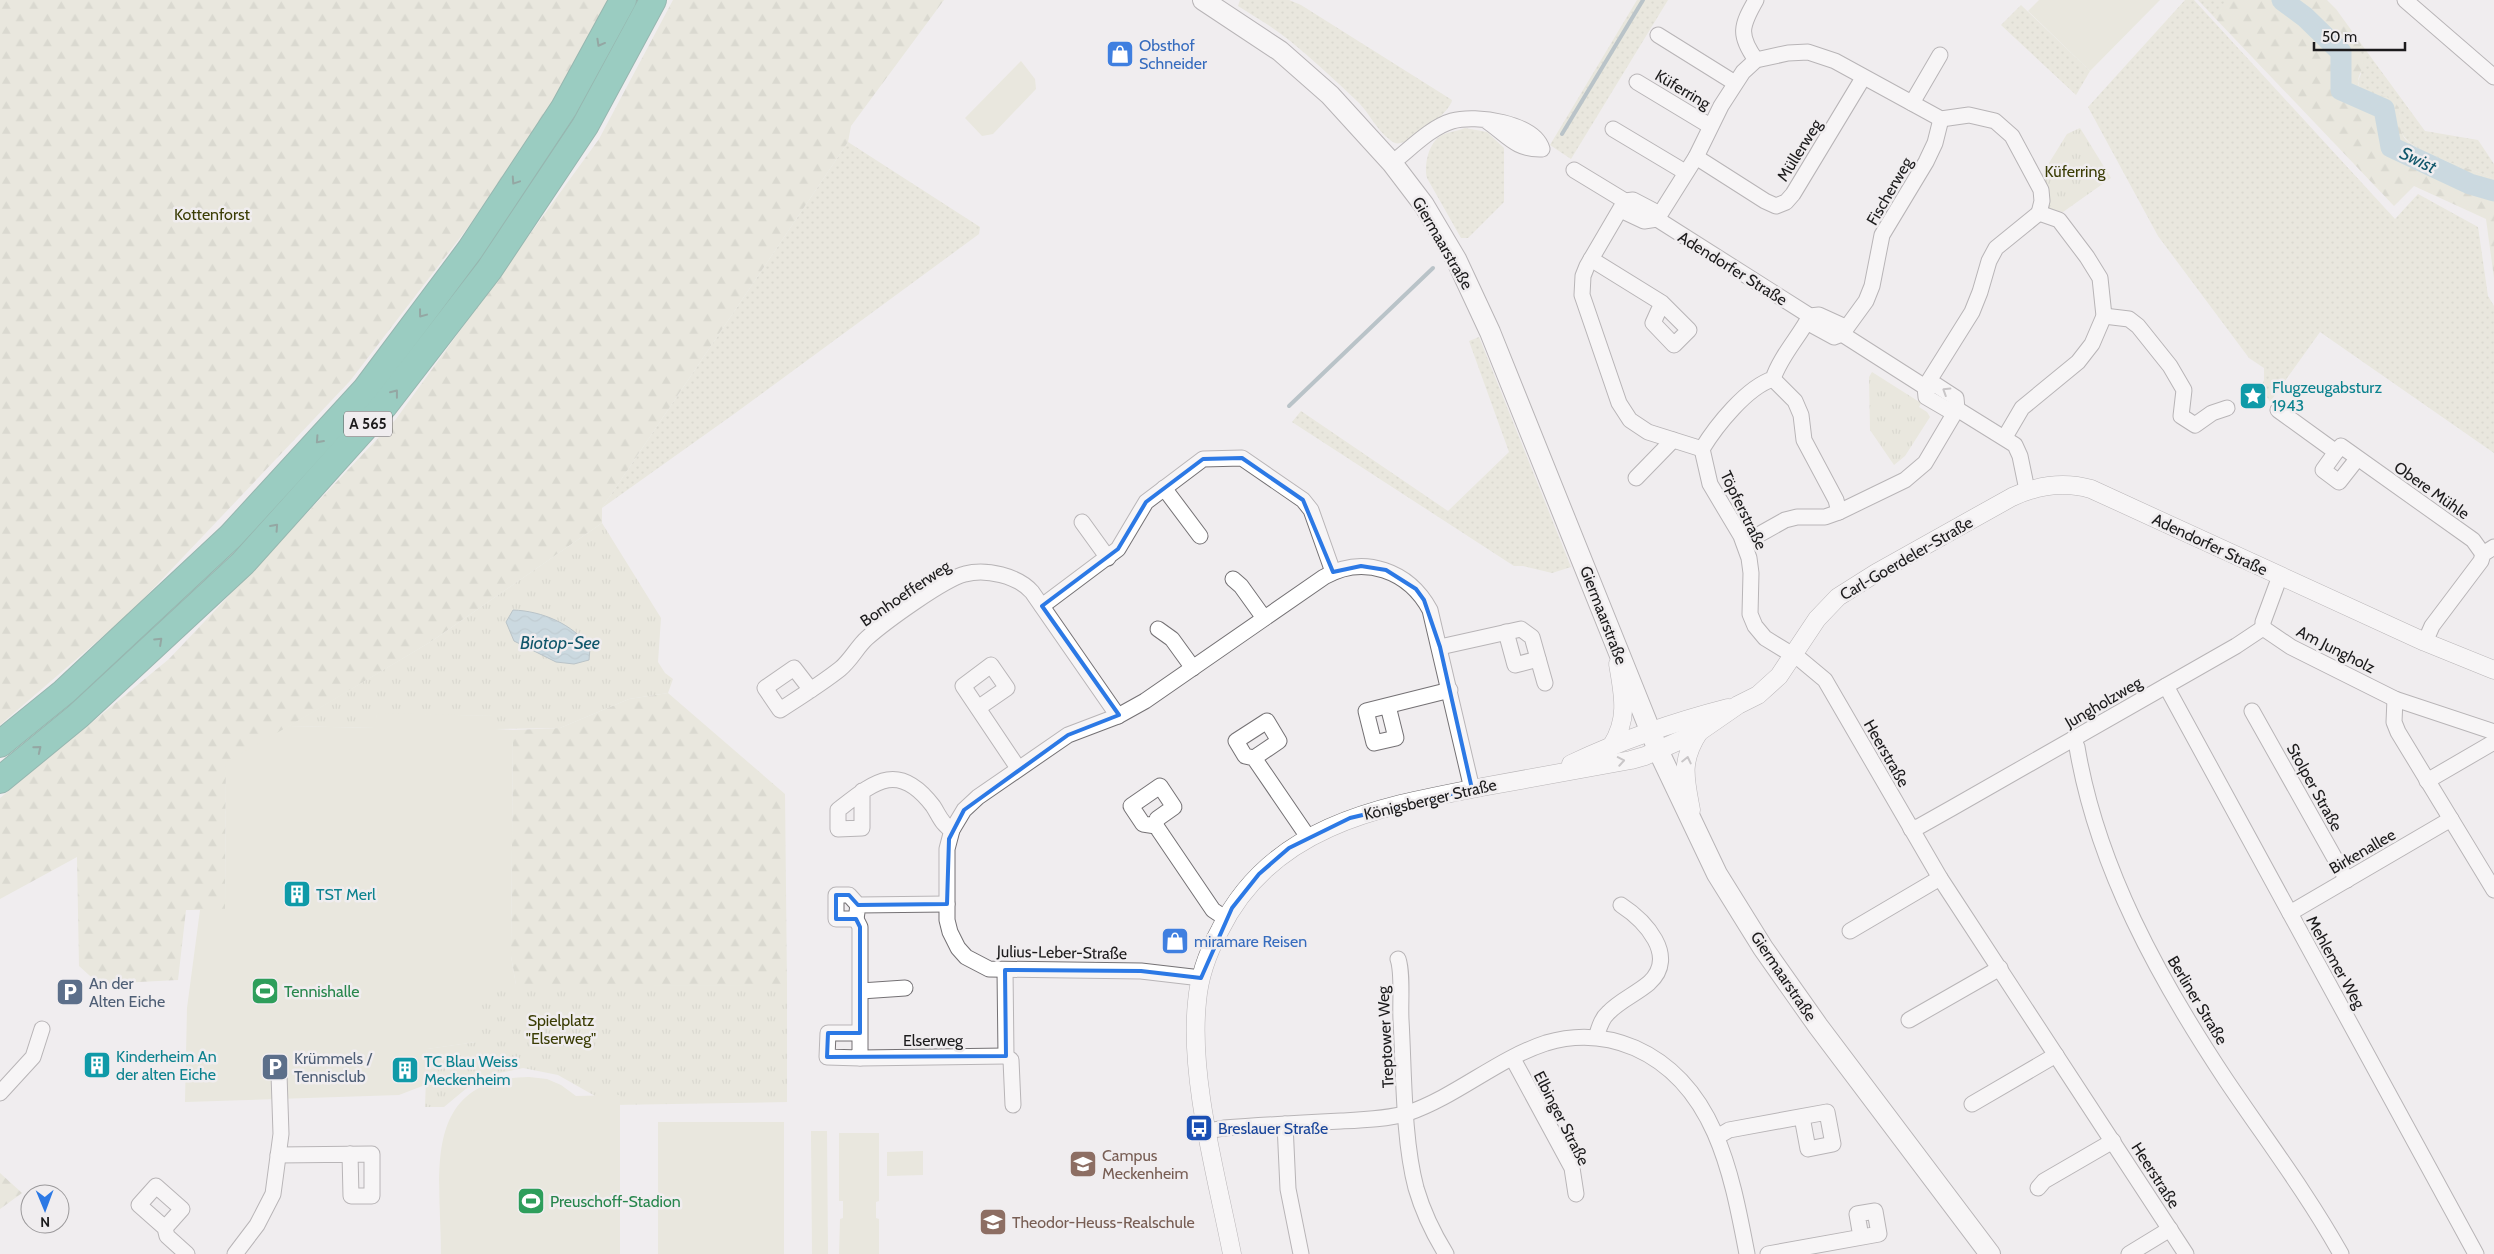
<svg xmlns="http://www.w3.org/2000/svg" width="2494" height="1254" viewBox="0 0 2494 1254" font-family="Cabin,sans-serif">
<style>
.grass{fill:url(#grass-dots)}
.forest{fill:url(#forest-firs)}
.park{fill:url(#park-tufts)}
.pitch{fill:#dfe1c9}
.water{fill:url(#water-waves);stroke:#779099}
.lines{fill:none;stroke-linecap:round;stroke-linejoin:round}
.stream{stroke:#779099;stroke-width:4}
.river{stroke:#9ec2cf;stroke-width:21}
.minor-casing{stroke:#747174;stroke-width:17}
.tertiary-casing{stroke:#747174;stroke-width:19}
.secondary-casing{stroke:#747174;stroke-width:22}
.motorway-casing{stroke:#2a7463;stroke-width:28}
.minor{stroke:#fff;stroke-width:15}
.tertiary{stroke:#fff;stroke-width:18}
.secondary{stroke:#fff;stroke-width:20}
.motorway{stroke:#32a489;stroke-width:26}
.oneway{stroke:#255248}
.oneway2{stroke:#999899}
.marked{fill:none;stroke:#2c79e5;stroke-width:4;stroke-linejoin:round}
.labels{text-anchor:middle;stroke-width:5;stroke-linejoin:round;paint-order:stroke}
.shield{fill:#f0edef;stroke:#5c5a5b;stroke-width:1}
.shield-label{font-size:15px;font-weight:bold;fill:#1c1b1c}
.shop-label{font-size:16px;fill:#366cbe;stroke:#f0edef;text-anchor:start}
.street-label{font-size:16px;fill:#1c1b1c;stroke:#f0edef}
.park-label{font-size:16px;fill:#3b3d05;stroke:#f0edef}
.culture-label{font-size:16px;fill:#0d838f;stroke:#f0edef;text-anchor:start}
.service-label{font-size:16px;fill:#4e5e75;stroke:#f0edef;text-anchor:start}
.leisure-label{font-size:16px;fill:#27864d;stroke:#f0edef;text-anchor:start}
.transit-label{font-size:16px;fill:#164399;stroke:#f0edef;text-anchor:start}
.education-label{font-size:16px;fill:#785e54;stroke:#f0edef;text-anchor:start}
.water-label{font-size:18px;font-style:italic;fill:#11576b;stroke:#f0edef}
</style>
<defs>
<pattern id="grass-dots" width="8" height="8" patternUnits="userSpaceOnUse" patternTransform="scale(1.25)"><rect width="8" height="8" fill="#dfe1c9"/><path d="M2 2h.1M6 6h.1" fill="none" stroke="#bfc0ac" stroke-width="1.8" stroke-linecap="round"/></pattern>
<pattern id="forest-firs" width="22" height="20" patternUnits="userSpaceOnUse" patternTransform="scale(1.25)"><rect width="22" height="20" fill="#dfe1c9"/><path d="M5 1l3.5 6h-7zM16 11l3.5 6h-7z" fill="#bfc0ac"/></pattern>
<pattern id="park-tufts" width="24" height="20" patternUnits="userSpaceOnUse" patternTransform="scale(1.25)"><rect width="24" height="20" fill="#dfe1c9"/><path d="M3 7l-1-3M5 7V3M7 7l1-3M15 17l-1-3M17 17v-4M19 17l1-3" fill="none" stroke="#bfc0ac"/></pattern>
<pattern id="water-waves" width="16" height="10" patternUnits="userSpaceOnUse" patternTransform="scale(1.25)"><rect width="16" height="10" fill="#9ec2cf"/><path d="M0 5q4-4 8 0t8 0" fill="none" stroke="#88a6b1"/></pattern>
</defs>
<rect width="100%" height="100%" fill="#f0edef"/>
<g class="grass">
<path d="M1240 0H1289L1301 5 1452 100C1451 112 1406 148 1395 143 1378 134 1370 113 1357 101 1335 80 1312 59 1289 40 1273 27 1255 17 1238 6Z"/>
<path d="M1637 0H1668L1571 159 1550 145Z"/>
<path d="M2185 0H2194L2395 219 2418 194 2478 227 2488 296 2494 306V453L2320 332 2270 402 2261 387 2264 380V368L2249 358 2158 236 2088 107Z"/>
<path d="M2198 0H2229L2214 17Z"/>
<path d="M2021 5 2090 71 2076 95 2001 25Z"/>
<path d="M2362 45 2425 131 2478 140 2494 164V179C2471 167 2417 157 2403 135 2399 128 2400 121 2400 113L2373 93 2363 91 2359 86 2358 81 2361 74 2357 50Z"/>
<path d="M1465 128 1487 132 1504 148V202L1468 238H1461L1427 178C1424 165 1428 143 1442 135 1448 132 1458 131 1465 128Z"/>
<path d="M848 142 980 227 979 234 734 414 602 508Z"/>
<path d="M1479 337 1571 567 1552 573 1523 566H1514L1292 422 1301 411 1448 511 1509 452 1469 341Z"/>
</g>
<g class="forest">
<path d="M0 0H608L565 83 469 226 350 381 130 613 0 725Z"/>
<path d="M673 0H944L851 126 848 142 602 508V523L432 641 226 764 225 910H186L178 980 99 984 79 966 77 857 0 899V798L169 659 396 419 599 139Z"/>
<path d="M2228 0H2327L2336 9 2362 45 2357 50 2364 62C2364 69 2357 76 2358 83 2360 97 2385 92 2394 101 2405 112 2396 129 2406 140 2424 158 2471 167 2494 179V278L2486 219 2414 186 2394 206 2214 17Z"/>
<path d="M668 693 785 794 787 986 516 985 511 956 513 730 560 728 629 699Z"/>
<path d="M0 1173 22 1193 0 1209Z"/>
</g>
<g class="park">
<path d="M2080 128 2111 178 2063 212 2046 208 2041 176 2067 134Z"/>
<path d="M1872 372 1921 403 1919 407 1927 412 1930 417 1905 456 1894 465 1870 430 1869 377Z"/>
<path d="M602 523 661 618 658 662 665 673 673 679 668 693 629 699 560 728 495 729V716L377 714 375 728 289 726 432 641Z"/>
<path d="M476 984 787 986V1102L611 1105 558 1075 523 1068 480 1077 444 1107H425L427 1049 476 1042Z"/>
</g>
<g class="pitch">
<path d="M2039 0H2160L2090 71 2028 11Z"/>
<path d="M1021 61 1035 79 1036 89 993 134 982 136 965 118Z"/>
<path d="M377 713 495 716V729L513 730 511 956 516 985H476V1042L427 1049 425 1085 399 1095 185 1102 187 1008 200 910 225 909 226 762 289 726 374 728Z"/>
<path d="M529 1077 547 1079 561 1085 576 1096 620 1095V1254H441C441 1176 419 1079 529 1077Z"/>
<rect x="658" y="1122" width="126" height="132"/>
<path d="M811 1131H827L828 1254H812Z"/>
<path d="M839 1133H879V1201L876 1202V1218L879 1219V1254H839L840 1219 843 1218V1201H839Z"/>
<path d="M923 1151V1175L887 1176V1152Z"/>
</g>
<path class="water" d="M513 610C542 611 573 624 590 648L589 660 574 664 556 662 514 641 506 622Z"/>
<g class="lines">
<g class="stream">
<path d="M1562 134 1643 0"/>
<path d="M1289 406 1433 268"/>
</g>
<path class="river" d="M2282 0 2305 17 2341 52V90L2384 109 2391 147 2470 184 2494 191"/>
<g class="minor-casing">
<g id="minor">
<path d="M1756 0C1741 26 1738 35 1756 60"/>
<path d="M2405 0 2494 77"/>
<path d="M1658 35 1735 83"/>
<path d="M1637 82 1710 126"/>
<path d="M1912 103 1940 55"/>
<path d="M1613 129 1685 172"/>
<path d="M1696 157 1765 201 1776 206 1786 202 1793 194 1863 78"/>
<path d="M1392 163C1410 149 1431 127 1452 121 1476 114 1534 123 1542 149 1516 150 1507 135 1487 121"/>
<path d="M1574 170 1625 201 1633 200 1654 211 1657 219 1810 316 1819 315 1841 325 1842 334 1925 387 1936 385 1956 398 1957 409"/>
<path d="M1625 201 1587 266 1583 276 1582 295 1619 403 1630 420 1648 432 1702 449"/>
<path d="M1625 201 1627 213 1644 221 1657 219"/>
<path d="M1657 219 1696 157 1721 106 1743 72 1756 60 1788 53 1808 52 1835 61 1941 119 1969 115 1995 121 2012 136 2041 190 2042 201 2039 213"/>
<path d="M1591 259 1662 303 1689 330 1674 345 1653 323 1662 303"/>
<path d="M1810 316 1812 325 1834 337 1842 334"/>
<path d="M2104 316 2129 319 2138 326 2170 366 2184 390 2181 416 2195 425 2212 413 2227 408"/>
<path d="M1842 334 1866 301 1872 286 1882 235 1926 162 1935 143 1941 119"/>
<path d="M1773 379 1795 401 1801 415 1804 440 1836 500 1839 512"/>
<path d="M1925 387 1972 312 1980 292 1989 261 1996 248 2039 213"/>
<path d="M1925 387 1926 397 1950 411 1957 409 2015 445 2020 456 2027 490"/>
<path d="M2278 410 2336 452 2341 446 2473 540 2483 554"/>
<path d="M2005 437 2022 408 2078 362 2092 344 2104 316 2100 278 2087 257 2059 220 2039 213"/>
<path d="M1702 449 1710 484 1741 536 1749 558 1751 573 1750 614 1755 626 1765 638 1801 660 1825 680 1940 878 2186 1254"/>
<path d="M1702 449C1716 426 1747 387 1773 379 1780 357 1799 337 1810 316"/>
<path d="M2336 452 2323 470 2339 482 2357 459"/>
<path d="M1636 478 1673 440"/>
<path d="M1164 488 1200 536"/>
<path d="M1082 522 1108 558"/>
<path d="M1744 543 1785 520 1797 517H1825L1839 512 1905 480 1925 463 1957 409"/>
<path d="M1233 579 1241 586 1264 618"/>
<path d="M1042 606 1118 549 1146 502 1203 459 1242 458 1303 500 1311 510 1333 572"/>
<path d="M2263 628 2291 647 2395 699 2494 732"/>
<path d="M2263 628V622L2280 576"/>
<path d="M1158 629 1172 639 1193 668"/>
<path d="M1506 632 1515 665 1538 659"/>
<path d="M2425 642 2432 626 2481 561 2483 554 2494 547"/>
<path d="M1440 647 1521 629 1532 637 1545 683"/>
<path d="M2166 686 2476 1254"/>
<path d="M811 690 794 668 765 688 780 710C800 697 821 684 840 669 851 660 857 647 867 638 885 622 944 579 965 574 986 568 1018 576 1032 592L1118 716"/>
<path d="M2395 699 2394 722 2398 732 2494 890"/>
<path d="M1388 706 1396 738 1374 743 1366 711 1450 690"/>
<path d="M978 708 1007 688 991 665 963 686 1018 768"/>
<path d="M2252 711 2347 880"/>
<path d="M2073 739 2077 747C2097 867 2159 979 2226 1080 2265 1138 2307 1193 2341 1254"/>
<path d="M1254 758 1279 741 1267 721 1236 741 1245 756 1254 758 1308 837"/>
<path d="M2427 781 2494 742"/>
<path d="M862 791V828L838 829V810C874 782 898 760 933 806 939 815 942 825 952 830"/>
<path d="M1156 826 1157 819 1174 807 1160 786 1131 806 1143 824 1156 826 1213 910 1225 918"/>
<path d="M1911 829 1920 826 1952 808 2236 646 2263 628"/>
<path d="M858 905 856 919H836V895H849L858 905 947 904"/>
<path d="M2290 913 2451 819"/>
<path d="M856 919 860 927V1033H828L827 1057 860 1058V1033"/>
<path d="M1850 931 1940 878"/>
<path d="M1398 959C1403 973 1400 1003 1401 1020 1404 1071 1403 1139 1416 1188 1423 1212 1433 1233 1446 1254"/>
<path d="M1005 970 1006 1056 1011 1060 1013 1105"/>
<path d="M1201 978 1141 971 989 969 966 957 958 948 950 932 947 920V849L952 830 964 810 978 797 1068 735 1118 716 1145 701 1324 577C1364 554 1409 571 1430 610L1472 789"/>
<path d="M861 991 905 988"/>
<path d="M1909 1020 2000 968"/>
<path d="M1596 1037C1599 1029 1601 1019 1608 1013 1619 1001 1636 994 1649 983 1679 956 1644 920 1621 905"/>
<path d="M860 1058 1006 1056"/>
<path d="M1513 1059 1572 1168 1576 1194"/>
<path d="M0 1093 33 1057 42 1029"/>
<path d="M1972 1104 2056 1055"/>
<path d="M1285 1124 1288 1189 1301 1254"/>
<path d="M1208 1131 1224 1128C1263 1125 1302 1123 1341 1121 1362 1120 1388 1119 1408 1113 1457 1096 1497 1059 1546 1043 1576 1034 1607 1036 1635 1048 1716 1084 1732 1176 1747 1254"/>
<path d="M1717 1137 1729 1130 1827 1112 1833 1144 1808 1149 1802 1117"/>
<path d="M278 1155 372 1154V1196H351L350 1154"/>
<path d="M2038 1188 2044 1181 2113 1141"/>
<path d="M165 1228 182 1209 156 1186 139 1205 165 1228 167 1236 187 1254"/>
<path d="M235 1254 257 1225 273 1194 281 1134 279 1074"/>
<path d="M1768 1254 1879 1234 1875 1211 1857 1214 1861 1237"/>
<path d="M2129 1254 2170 1229"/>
</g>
</g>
<g class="tertiary-casing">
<g id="tertiary">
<path d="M1612 745C1629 718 1623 694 1618 664"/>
<path d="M1571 764C1622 740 1673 722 1728 708"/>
<path d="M1691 810C1685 778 1680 761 1699 732"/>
<path d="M1232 1254C1217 1177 1189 1079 1197 1002 1199 977 1208 952 1220 930 1271 826 1378 807 1482 787 1531 778 1581 769 1631 760L1645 756 1699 732 1738 705 1758 695 1779 676 1817 619 1838 597 1876 573 2012 497C2038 485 2063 481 2091 489L2425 642 2494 670"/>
</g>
</g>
<g class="secondary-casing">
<path id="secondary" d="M1203 0 1280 51 1330 95 1392 163 1424 205 1456 259 1490 332 1658 750 1717 874 1763 948 1818 1026 1990 1254"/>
</g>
<g class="motorway-casing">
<g id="motorway">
<path d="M0 744 64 692 231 536 366 389 470 250 564 108 623 0"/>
<path d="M0 780 78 716 243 563 384 406 489 270 585 126 653 0"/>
</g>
</g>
<use href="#minor" class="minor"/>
<use href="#tertiary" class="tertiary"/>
<use href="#secondary" class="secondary"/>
<use href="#motorway" class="motorway"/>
</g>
<defs><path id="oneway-chevron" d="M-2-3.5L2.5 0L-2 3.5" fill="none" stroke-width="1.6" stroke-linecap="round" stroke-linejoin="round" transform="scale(1.25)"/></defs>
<g class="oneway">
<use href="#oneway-chevron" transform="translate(600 43) rotate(119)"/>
<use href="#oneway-chevron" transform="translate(515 181) rotate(124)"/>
<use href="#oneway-chevron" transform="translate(422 314) rotate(127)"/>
<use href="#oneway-chevron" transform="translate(395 393) rotate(-52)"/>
<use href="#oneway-chevron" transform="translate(319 440) rotate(132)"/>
<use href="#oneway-chevron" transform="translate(275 527) rotate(-48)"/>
<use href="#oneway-chevron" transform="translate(159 641) rotate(-43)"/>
<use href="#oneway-chevron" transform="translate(38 749) rotate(-39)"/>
</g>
<g class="oneway2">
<use href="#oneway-chevron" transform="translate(1946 391) rotate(-148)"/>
<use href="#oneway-chevron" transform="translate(1687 760) rotate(-77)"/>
<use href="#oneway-chevron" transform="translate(1621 761) rotate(-10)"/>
</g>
<path d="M0 0H2494V1254H0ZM1242 458 1303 500 1333 572 1361 566 1386 570 1416 589 1424 600 1440 647 1472 789 1350 818 1289 848 1259 874 1232 908 1201 978 1141 971 1005 970 1006 1056 827 1057 828 1033H860V927L856 919H836V895H849L858 905 947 904 949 839 964 810 1068 735 1119 715 1042 606 1118 549 1146 502 1203 459Z" fill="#f0edef" fill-opacity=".55" fill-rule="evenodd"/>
<path class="marked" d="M1242 458 1303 500 1333 572 1361 566 1386 570 1416 589 1424 600 1440 647 1472 789 1350 818 1289 848 1259 874 1232 908 1201 978 1141 971 1005 970 1006 1056 827 1057 828 1033H860V927L856 919H836V895H849L858 905 947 904 949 839 964 810 1068 735 1119 715 1042 606 1118 549 1146 502 1203 459Z"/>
<defs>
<g id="shop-square" transform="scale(1.4375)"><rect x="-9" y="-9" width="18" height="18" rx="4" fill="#3f7fe0" stroke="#f0edef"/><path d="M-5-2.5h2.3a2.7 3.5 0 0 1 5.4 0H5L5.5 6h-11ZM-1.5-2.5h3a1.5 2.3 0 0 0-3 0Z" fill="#fff"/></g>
<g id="sight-square" transform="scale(1.4375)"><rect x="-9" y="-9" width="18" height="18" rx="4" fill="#0f9aa8" stroke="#f0edef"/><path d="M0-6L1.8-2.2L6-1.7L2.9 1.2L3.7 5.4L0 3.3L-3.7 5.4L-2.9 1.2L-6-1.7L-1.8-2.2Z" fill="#fff"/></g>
<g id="building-square" transform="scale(1.4375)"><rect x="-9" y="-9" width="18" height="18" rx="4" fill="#0f9aa8" stroke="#f0edef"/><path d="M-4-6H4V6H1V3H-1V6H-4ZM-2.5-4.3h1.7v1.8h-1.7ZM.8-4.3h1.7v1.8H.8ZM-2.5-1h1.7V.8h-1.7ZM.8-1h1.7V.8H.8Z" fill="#fff"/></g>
<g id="stadium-square" transform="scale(1.4375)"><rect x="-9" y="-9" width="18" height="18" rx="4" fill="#2e9e5b" stroke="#f0edef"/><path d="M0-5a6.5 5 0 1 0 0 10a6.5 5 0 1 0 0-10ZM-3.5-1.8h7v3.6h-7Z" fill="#fff"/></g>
<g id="parking-square" transform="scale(1.4375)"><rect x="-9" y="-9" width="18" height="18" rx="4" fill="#5c6f8a" stroke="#f0edef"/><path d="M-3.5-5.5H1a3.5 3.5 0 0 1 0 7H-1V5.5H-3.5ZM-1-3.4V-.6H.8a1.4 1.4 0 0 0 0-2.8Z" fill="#fff"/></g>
<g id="bus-square" transform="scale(1.4375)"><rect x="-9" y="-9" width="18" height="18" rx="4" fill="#1a4fb4" stroke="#f0edef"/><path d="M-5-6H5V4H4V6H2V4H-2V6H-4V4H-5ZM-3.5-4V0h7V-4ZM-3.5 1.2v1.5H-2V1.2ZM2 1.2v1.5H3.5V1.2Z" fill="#fff"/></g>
<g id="school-square" transform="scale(1.4375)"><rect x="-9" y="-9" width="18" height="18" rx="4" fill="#8d6e63" stroke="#f0edef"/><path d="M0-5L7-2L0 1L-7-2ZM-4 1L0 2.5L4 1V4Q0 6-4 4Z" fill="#fff"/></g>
</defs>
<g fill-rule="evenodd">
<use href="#shop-square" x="1120" y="54"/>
<use href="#sight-square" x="2253" y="396"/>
<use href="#building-square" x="297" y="894"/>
<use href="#shop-square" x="1175" y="941"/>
<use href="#stadium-square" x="265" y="991"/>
<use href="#parking-square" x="70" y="992"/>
<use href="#building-square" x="97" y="1065"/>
<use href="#parking-square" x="275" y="1067"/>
<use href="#building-square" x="405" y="1070"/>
<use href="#bus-square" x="1199" y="1128"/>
<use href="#school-square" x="1083" y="1164"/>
<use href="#stadium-square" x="531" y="1201"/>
<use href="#school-square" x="993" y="1222"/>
</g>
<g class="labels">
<rect class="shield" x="344" y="411.5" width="48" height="25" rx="4"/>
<g class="shield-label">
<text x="368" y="429">A 565</text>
</g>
<g class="shop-label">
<text x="1139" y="51">Obsthof<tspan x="1139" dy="18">Schneider</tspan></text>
<text x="1194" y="947">miramare Reisen</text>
</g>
<g class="street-label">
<text transform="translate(1683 89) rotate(31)" y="6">Küferring</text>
<text transform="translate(1799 150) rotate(-58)" y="6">Müllerweg</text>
<text transform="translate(1889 191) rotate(-60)" y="6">Fischerweg</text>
<text transform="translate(1443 243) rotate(60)" y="6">Giermaarstraße</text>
<text transform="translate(1733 268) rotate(32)" y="6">Adendorfer Straße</text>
<text transform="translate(2432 490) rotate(35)" y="6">Obere Mühle</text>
<text transform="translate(1744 510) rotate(64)" y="6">Töpferstraße</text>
<text transform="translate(2210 544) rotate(25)" y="6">Adendorfer Straße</text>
<text transform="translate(1906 558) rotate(-30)" y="6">Carl-Goerdeler-Straße</text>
<text transform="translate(905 593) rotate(-34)" y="6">Bonhoefferweg</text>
<text transform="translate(1604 615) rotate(69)" y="6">Giermaarstraße</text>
<text transform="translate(2336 649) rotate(27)" y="6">Am Jungholz</text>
<text transform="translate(2103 702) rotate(-30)" y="6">Jungholzweg</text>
<text transform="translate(1887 753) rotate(60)" y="6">Heerstraße</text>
<text transform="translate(2315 787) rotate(61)" y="6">Stolper Straße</text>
<text transform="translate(1430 799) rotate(-13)" y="6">Königsberger Straße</text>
<text transform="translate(2362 851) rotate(-30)" y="6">Birkenallee</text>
<text transform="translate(1062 952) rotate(1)" y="6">Julius-Leber-Straße</text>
<text transform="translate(2336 962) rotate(61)" y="6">Mehlemer Weg</text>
<text transform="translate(1784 976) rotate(56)" y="6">Giermaarstraße</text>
<text transform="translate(2198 1000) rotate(59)" y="6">Berliner Straße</text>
<text transform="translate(1385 1037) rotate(-93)" y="6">Treptower Weg</text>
<text x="933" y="1046">Elserweg</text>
<text transform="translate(1562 1118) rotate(63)" y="6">Elbinger Straße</text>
<text transform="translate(2156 1175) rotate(57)" y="6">Heerstraße</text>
</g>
<g class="park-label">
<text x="2075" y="177">Küferring</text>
<text x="212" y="220">Kottenforst</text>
<text x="561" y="1026">Spielplatz<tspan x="561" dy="18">"Elserweg"</tspan></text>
</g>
<g class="culture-label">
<text x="2272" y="393">Flugzeugabsturz<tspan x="2272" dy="18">1943</tspan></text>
<text x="316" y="900">TST Merl</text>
<text x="116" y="1062">Kinderheim An<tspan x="116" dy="18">der alten Eiche</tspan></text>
<text x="424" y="1067">TC Blau Weiss<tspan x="424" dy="18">Meckenheim</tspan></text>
</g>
<g class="service-label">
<text x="89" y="989">An der<tspan x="89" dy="18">Alten Eiche</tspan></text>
<text x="294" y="1064">Krümmels /<tspan x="294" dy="18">Tennisclub</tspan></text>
</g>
<g class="leisure-label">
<text x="284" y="997">Tennishalle</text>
<text x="550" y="1207">Preuschoff-Stadion</text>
</g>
<g class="transit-label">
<text x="1218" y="1134">Breslauer Straße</text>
</g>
<g class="education-label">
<text x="1102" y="1161">Campus<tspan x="1102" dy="18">Meckenheim</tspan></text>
<text x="1012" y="1228">Theodor-Heuss-Realschule</text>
</g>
<g class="water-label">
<text transform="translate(2418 160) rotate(26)" y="6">Swist</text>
<text x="560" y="649">Biotop-See</text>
</g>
</g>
<g transform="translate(45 1209) rotate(179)"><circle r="24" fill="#f0edef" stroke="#9b999b"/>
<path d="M0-4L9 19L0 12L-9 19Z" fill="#2c79e5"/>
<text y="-8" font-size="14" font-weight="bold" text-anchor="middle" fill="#1c1b1c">N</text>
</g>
<path d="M2314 42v8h91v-8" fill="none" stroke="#1c1b1c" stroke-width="2.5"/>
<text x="2322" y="42" font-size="15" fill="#1c1b1c" stroke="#f0edef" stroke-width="4" paint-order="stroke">50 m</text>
</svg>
